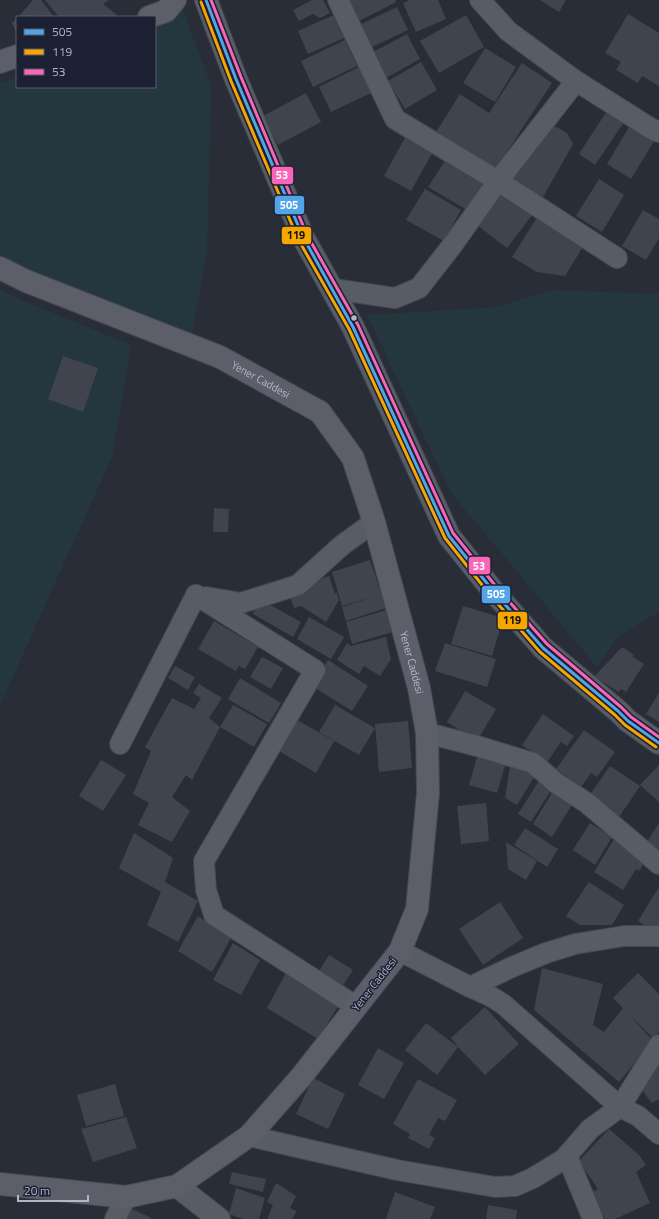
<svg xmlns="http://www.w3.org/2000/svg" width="659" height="1219" viewBox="0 0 659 1219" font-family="'Titillium Web',sans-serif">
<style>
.green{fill:#25373e}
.building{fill:#40444e}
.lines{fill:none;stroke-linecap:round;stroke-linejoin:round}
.minor-casing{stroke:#444851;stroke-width:22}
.tertiary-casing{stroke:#444851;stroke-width:24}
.secondary-casing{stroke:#444851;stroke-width:24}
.minor{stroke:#585c65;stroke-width:20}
.tertiary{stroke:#585c65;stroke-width:22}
.secondary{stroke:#5c5f6a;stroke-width:22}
.bus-1-casing{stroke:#1b2132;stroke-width:6}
.bus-2-casing{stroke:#1b2132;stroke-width:6}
.bus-3-casing{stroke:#1b2132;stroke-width:6}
.bus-1{stroke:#53a3e8;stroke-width:3}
.bus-2{stroke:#f7a600;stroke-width:3}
.bus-3{stroke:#fa66b7;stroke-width:3}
.bus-dot{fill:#b1b7c9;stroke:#1b2132;stroke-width:1.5}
.labels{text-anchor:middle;stroke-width:3;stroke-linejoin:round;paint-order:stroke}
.street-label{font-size:11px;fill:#b1b7c9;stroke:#1b2132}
.line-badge{stroke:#1b2132;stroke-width:1.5}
.badge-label{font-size:11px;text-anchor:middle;font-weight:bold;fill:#fff}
.pale-badge-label{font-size:11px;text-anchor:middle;font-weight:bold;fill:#111}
</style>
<rect width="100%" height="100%" fill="#282d38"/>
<g class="green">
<path d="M182 8 211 85 207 253 191 339 0 260V83L17 77V87H155V29Z"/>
<path d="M0 289 17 298 131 345 112 457 0 705Z"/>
<path d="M552 290 657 294 659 291V613L646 619 616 639 597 667 451 493 367 315 496 307Z"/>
</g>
<g class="building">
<path d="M33 0H41L54 17H18Z"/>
<path d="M45 0H109L103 4 117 15 113 17H59Z"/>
<path d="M312 0H323L330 13 320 18 313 14 299 21 293 10Z"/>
<path d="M346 0H395L396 2 357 22Z"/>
<path d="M410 0H438L446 19 416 32 403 3Z"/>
<path d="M540 0H566L559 12Z"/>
<path d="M397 7 408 30 370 48 359 25Z"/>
<path d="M628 14 659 33V86L642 76 638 83 616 70 621 62 605 53Z"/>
<path d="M334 15 344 38 308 54 298 31Z"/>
<path d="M466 15 484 47 439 73 420 41Z"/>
<path d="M17 18V33L12 23Z"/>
<path d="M407 34 420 59 386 78 373 52Z"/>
<path d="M345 40 357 66 313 87 301 61Z"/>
<path d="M485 48 516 67 495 102 463 83Z"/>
<path d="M421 62 437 90 405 109 388 81Z"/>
<path d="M522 63 552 83 495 170 436 132 460 94 489 113Z"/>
<path d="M359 67 371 93 331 112 319 87Z"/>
<path d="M306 93 321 122 278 145 263 116Z"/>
<path d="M607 111 624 122 595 165 579 154Z"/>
<path d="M546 121 567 133 573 144 543 197 513 180Z"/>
<path d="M629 127 654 141 631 179 607 164Z"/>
<path d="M407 134 435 148 411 191 384 176Z"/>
<path d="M447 158 485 180 467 210 428 187Z"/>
<path d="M599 179 624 195 602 232 576 216Z"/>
<path d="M425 189 461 210 444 241 406 220Z"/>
<path d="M499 190 532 215 507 248 474 223Z"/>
<path d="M643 210 659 219V238L646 260 622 246Z"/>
<path d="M538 216 584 245 565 276 537 272 512 257Z"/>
<path d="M63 356 98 368 83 412 48 399Z"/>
<path d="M214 508 229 509 228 532H213Z"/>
<path d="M370 560 386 608 346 621 342 607 373 597 342 606 332 572Z"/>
<path d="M329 576 335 594 337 593 339 600 326 622 301 606 294 608 288 591Z"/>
<path d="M261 600 301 622 293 637 253 614Z"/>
<path d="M463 606 503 618 492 656 451 644Z"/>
<path d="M386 610 392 632 352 644 346 622Z"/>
<path d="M309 617 344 637 331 659 297 639Z"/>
<path d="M214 621 258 647 245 669 239 666 236 671 198 649Z"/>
<path d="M386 637 391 659 380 676 364 666 359 674 337 660 347 643 351 646Z"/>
<path d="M445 643 496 659 487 687 435 671Z"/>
<path d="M622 647 634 655 633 657 644 664 626 692 621 689 619 692 594 677Z"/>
<path d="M262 657 283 668 271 689 250 677Z"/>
<path d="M328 660 368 686 352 711 312 686Z"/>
<path d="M175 666 195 677 188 690 168 678Z"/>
<path d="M240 678 281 703 269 723 228 699Z"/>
<path d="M199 684 222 698 209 718 220 727 192 780 186 775 172 797 190 811 172 842 138 825 149 803 133 794 151 751 145 747 172 698 194 709 201 698 193 693Z"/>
<path d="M465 691 496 709 477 741 447 722Z"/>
<path d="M659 693V722L646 714Z"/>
<path d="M233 705 267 724 254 747 220 727Z"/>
<path d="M335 705 375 728 359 755 319 732Z"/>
<path d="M543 714 574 736 567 746 561 742 547 762 522 745Z"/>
<path d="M297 720 334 741 316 773 279 751Z"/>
<path d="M408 721 412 768 379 772 375 724Z"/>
<path d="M584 730 615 752 597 777 591 773 581 787 556 769Z"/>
<path d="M478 754 506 762 497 793 469 785Z"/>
<path d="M511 759 536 774 517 805 505 798Z"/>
<path d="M101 760 126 775 103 811 79 796Z"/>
<path d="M659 765V802L640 785Z"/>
<path d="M610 766 640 786 619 817 589 796Z"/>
<path d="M540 779 553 787 531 822 518 814Z"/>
<path d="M555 788 575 800 552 837 533 824Z"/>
<path d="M486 803 489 841 461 844 457 806Z"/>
<path d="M590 823 612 837 595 865 573 850Z"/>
<path d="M659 823V851L646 843Z"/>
<path d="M525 828 558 849 547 867 514 845Z"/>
<path d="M134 833 173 858 165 882 198 901 178 942 147 925 161 892 119 868Z"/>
<path d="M614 839 647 859 639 871 636 869 623 890 594 872Z"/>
<path d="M506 842 537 861 526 880 508 869Z"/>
<path d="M589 882 624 905 612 925H580L566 916Z"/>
<path d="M659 887V934L638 921Z"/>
<path d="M500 902 523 938 483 965 459 929Z"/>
<path d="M198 916 231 938 212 972 178 951Z"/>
<path d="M233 943 260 960 241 995 213 980Z"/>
<path d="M329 955 353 970 340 990 316 976Z"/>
<path d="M542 968 603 984 593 1025 604 1032 623 1008 613 998 638 973 659 994V1032L653 1038 629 1014 653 1041 619 1082 534 1010Z"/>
<path d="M287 971 340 1003 318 1039 267 1008Z"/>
<path d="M485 1007 519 1044 485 1075 458 1047 451 1038Z"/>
<path d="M426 1023 458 1047 437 1075 405 1050Z"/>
<path d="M378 1048 404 1063 384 1099 358 1085Z"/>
<path d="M659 1064V1099L652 1103 640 1088Z"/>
<path d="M313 1078 345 1094 328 1129 296 1114Z"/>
<path d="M418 1079 457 1100 445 1121 438 1118 429 1135 435 1138 429 1149 408 1138 410 1134 393 1124Z"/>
<path d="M115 1084 124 1116 86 1126 77 1095Z"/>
<path d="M126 1117 137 1148 93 1162 81 1129Z"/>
<path d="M609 1129 639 1155 646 1165 636 1172 650 1203 615 1219H605L593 1192 598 1189 579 1161Z"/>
<path d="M232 1172 266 1179 263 1192 229 1184Z"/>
<path d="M276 1183 296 1196 290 1208 297 1211 292 1219H267L273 1205 267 1202Z"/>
<path d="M236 1188 265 1198 259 1219H243L229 1214Z"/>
<path d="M395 1192 435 1207 430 1219H386Z"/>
<path d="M488 1205 517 1210 516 1219H486Z"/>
<path d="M130 1208 151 1218V1219H125Z"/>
</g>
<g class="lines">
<g class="minor-casing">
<g id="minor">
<path d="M338 0 395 119 498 181 576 81"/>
<path d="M480 0 508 31 576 81 652 129 659 132"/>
<path d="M333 289 395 298 419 288 454 243 498 181 617 258"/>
<path d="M196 595 315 670 204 861 206 890 214 915 357 1007"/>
<path d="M206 597 241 603 298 585 341 546 374 522"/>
<path d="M427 733 477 746 533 763 556 783 587 803 659 864"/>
<path d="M120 744 196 595"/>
<path d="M400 951 470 987 490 996 503 1004 620 1107 659 1045"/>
<path d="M470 987 512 967 546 953 575 944 624 936H659"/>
<path d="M249 1136 397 1170 495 1187 515 1186 533 1178 564 1159 590 1129 620 1107 638 1116 659 1134"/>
<path d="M567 1156 593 1219"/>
<path d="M115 1219 126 1197"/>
</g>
</g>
<g class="tertiary-casing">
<g id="tertiary">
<path d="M206 0 236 79 303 237 353 327 449 536 494 592 543 648 618 711 628 721 659 743"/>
<path d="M177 1186 219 1219"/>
</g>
</g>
<g class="secondary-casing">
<g id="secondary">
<path d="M149 17 166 11 175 0"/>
<path d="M0 62 17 56"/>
<path id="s1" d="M0 268 26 281 220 357 320 412 353 458 374 522 419 688 427 733 428 793 417 909 400 951 301 1077 249 1136 177 1186 126 1197 0 1184"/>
</g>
</g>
<use href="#minor" class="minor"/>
<use href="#tertiary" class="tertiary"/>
<use href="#secondary" class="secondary"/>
<g class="bus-1-casing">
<path id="bus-1" d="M206 0 236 79 303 237 353 327 449 536 494 592 543 648 618 711 628 721 659 743"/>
</g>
<g class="bus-2-casing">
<path id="bus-2" d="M201 2 231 81 298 239 349 329 445 538 490 595 540 652 615 715 625 725 656 747"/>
</g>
<g class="bus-3-casing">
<path id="bus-3" d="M211 0 241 77 307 235 358 325 453 533 498 589 547 644 621 707 631 717 659 737"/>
</g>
<use href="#bus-1" class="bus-1"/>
<use href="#bus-2" class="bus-2"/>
<use href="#bus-3" class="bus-3"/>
</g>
<circle class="bus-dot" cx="354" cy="318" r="3.5"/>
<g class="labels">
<g class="street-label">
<text dy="4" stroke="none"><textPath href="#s1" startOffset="284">Yener Caddesi</textPath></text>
<text dy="4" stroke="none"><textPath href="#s1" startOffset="621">Yener Caddesi</textPath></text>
<text transform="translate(374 984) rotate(-52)" y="4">Yener Caddesi</text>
</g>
</g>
<g class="line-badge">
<rect x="271" y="166" width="23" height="19" rx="4" fill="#fa66b7"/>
<rect x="274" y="195" width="31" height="20" rx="4" fill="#53a3e8"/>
<rect x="281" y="226" width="31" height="19" rx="4" fill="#f7a600"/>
<rect x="468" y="556" width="23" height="19" rx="4" fill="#fa66b7"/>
<rect x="481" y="585" width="30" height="19" rx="4" fill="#53a3e8"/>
<rect x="497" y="611" width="31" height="19" rx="4" fill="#f7a600"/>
</g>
<g class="badge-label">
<text x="282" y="179">53</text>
<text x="289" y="209">505</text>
<text x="479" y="570">53</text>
<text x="496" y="598">505</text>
</g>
<g class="pale-badge-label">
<text x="296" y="239">119</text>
<text x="512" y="624">119</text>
</g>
<rect x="16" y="16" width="140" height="72" fill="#1b2132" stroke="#575d6e"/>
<rect x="24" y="29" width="20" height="6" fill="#53a3e8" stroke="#575d6e"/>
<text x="52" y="36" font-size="12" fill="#b1b7c9">505</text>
<rect x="24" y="49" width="20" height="6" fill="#f7a600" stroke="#575d6e"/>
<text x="52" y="56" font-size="12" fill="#b1b7c9">119</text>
<rect x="24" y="69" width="20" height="6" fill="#fa66b7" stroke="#575d6e"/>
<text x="52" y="76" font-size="12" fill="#b1b7c9">53</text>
<path d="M18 1195v6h70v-6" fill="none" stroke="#b1b7c9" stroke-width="2"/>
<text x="24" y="1195" font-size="12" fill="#b1b7c9" stroke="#1b2132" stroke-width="3" paint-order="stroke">20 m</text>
</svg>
